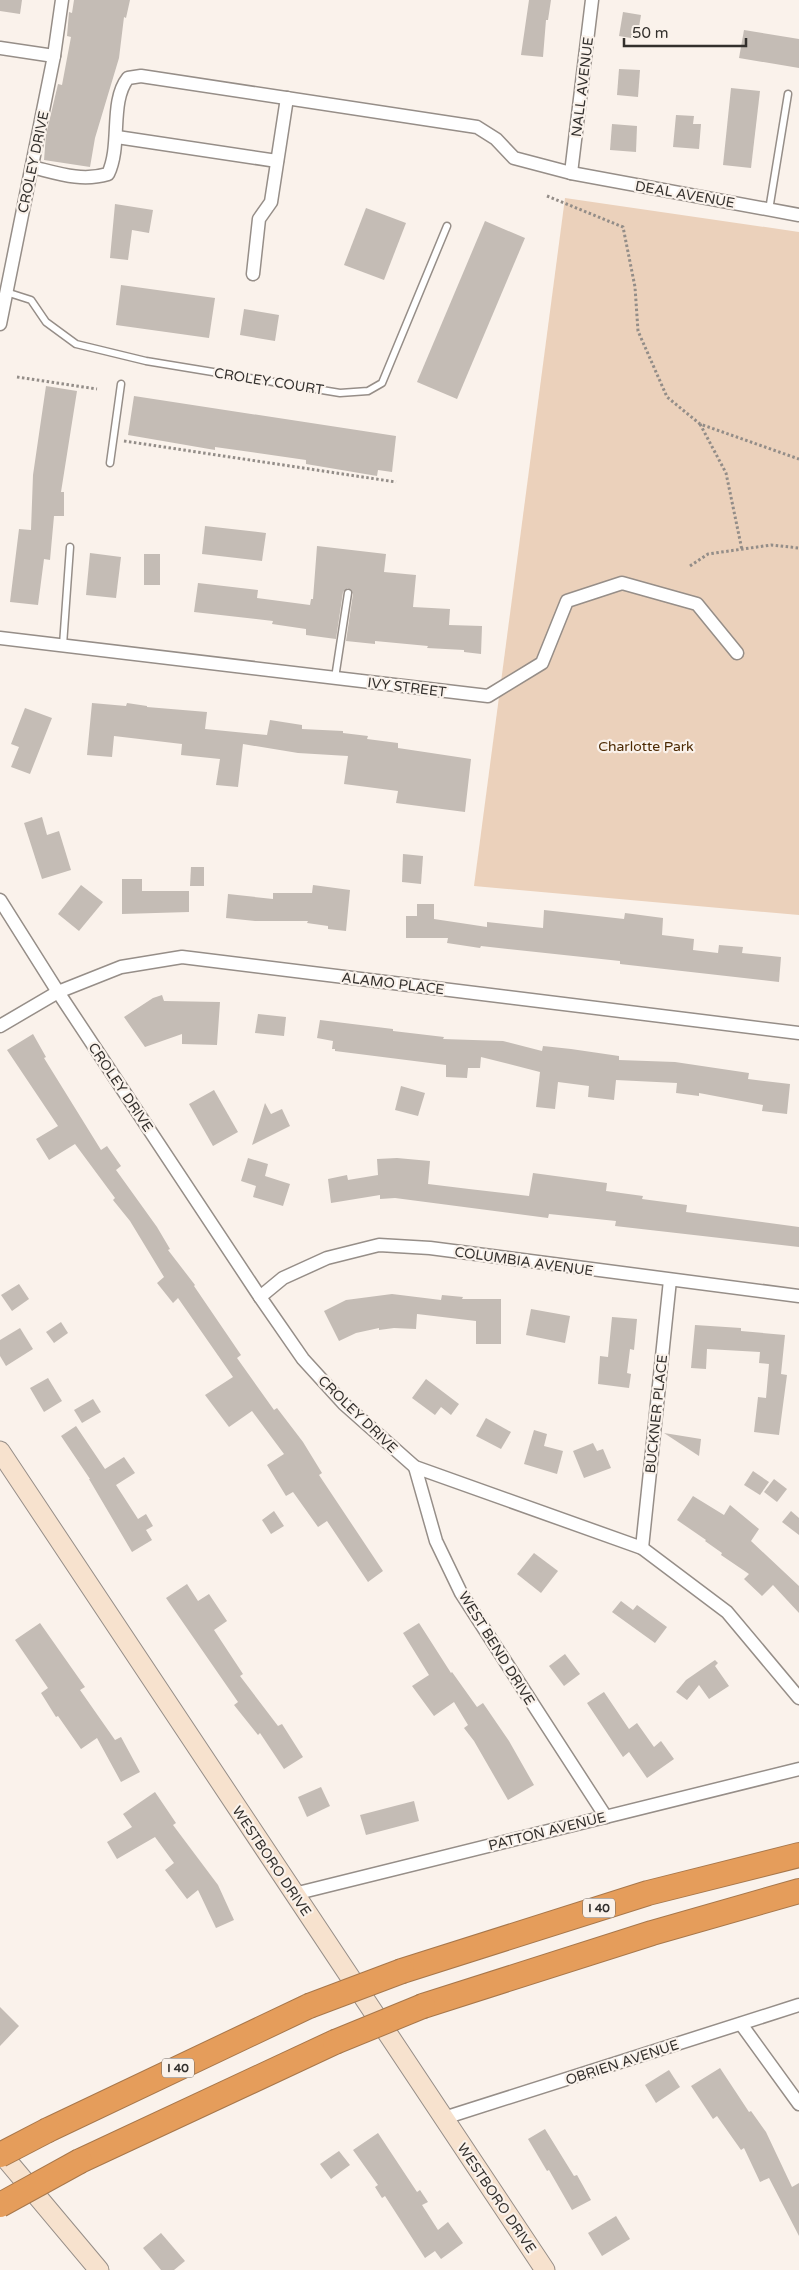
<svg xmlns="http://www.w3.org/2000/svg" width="799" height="2270" viewBox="0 0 799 2270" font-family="'Varela Round',sans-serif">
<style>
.green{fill:#ebd1bb}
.building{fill:#c4bcb5}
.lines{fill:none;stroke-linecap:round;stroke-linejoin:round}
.lane-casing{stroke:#968e88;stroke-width:9}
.street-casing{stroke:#968e88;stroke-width:15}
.secondary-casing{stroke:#968e88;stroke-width:21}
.highway-casing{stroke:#a7774b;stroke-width:26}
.path{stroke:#938d88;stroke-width:3;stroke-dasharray:2.5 2.5;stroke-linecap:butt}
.lane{stroke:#fff;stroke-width:6}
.street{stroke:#fff;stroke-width:12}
.secondary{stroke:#f7e2ce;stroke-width:19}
.highway{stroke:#e59d5b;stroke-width:24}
.highway-bridge-casing{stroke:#a7774b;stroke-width:26;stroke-linecap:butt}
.highway-bridge{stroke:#e59d5b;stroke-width:24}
.labels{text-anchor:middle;stroke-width:4.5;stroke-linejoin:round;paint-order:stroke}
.shield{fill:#faf2eb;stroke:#6f6a66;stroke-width:1}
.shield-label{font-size:12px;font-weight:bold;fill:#33302d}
.street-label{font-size:14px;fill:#33302d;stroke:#faf2eb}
.park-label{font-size:14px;fill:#4c2902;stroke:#faf2eb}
</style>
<rect width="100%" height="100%" fill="#faf2eb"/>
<path class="green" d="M565 198 799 232V915L474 886Z"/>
<g class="building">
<path d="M0 0H22L20 14 0 11Z"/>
<path d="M74 0H130L126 18 124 17 119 58 95 138 90 167 44 160 46 135 58 84 62 85 71 37 67 36 69 12 72 13Z"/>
<path d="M529 0H551L548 20H546L543 57 521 55Z"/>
<path d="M623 12 641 15 637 39 619 36Z"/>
<path d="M744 30 799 39V68L739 58Z"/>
<path d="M619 69 640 70 638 97 617 95Z"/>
<path d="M731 88 760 91 751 168 723 165Z"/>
<path d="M676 115 694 116 693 124H701L699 149 673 147Z"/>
<path d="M612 124 637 126 636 152 610 150Z"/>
<path d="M115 204 153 210 149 233 132 230 128 260 110 258Z"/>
<path d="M366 208 406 223 384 280 344 265Z"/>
<path d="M485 221 525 238 457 399 417 382Z"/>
<path d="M121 285 215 298 209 338 116 325Z"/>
<path d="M244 309 279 315 275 341 240 335Z"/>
<path d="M46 386 77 391 61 492H64V516H54L50 560 44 559 38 605 10 602 19 529 31 530 33 475Z"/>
<path d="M134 396 396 436 392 472 378 470 377 476 306 464V460L215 447V450L128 435Z"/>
<path d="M205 526 266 533 262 561 202 554Z"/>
<path d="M317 546 386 554 384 572 416 575 413 607 450 609 449 625 482 626 481 654 464 652V650L427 648 428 646 375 641V644L346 641 353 594 348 588 343 592 336 639 306 635V629L272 624 273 621 194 612 198 583 258 590 257 598 310 605 311 599H313Z"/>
<path d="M90 553 121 557 116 598 86 595Z"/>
<rect x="144" y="554" width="16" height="31"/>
<path d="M92 703 126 706 127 703 147 706V707L207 712 205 729 267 735 270 720 302 725V729L343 731V733L368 736 367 739 398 743V748L471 759 465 812 396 803 398 791 344 784 348 756 298 753 243 744 238 787 216 785 220 759 181 755 182 744 114 736 112 757 87 755Z"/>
<path d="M25 708 52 718 30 774 11 767 19 747 11 744Z"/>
<path d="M42 817 47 835 59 831 71 870 42 879 24 823Z"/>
<path d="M403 854 423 856 421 884 402 882Z"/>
<path d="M191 867H204V886H190Z"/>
<path d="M122 879H142V891H189V912L122 914Z"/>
<path d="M81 885 103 902 79 931 58 914Z"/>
<path d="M313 885 350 890 346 931 328 929V926L307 923 308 921H255L226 918 228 894 273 899V893H312Z"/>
<path d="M417 904H434V919L487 927V922L543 928 544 910 624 919 625 913 663 918 662 935 694 939 693 950 718 953 719 945 743 947 742 953 781 957 779 982 620 964V961L481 946 480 948 447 943 448 938H406V916H417Z"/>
<path d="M162 995 164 1001 220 1002 217 1045 182 1044V1034L145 1047 124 1017 153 998Z"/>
<path d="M258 1014 286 1017 284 1036 255 1033Z"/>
<path d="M320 1020 393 1029V1031L444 1037 443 1039 503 1041 542 1051 543 1046 571 1049 619 1056V1060L675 1062 749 1073 748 1079 790 1084 787 1114 762 1111 763 1105 699 1093V1096L676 1093 677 1083 616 1080 614 1100 588 1097 589 1086 558 1082 555 1109 536 1107 540 1072 481 1057 480 1068H468L467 1078 446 1077V1065L335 1051V1049H332L333 1041 317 1038Z"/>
<path d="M33 1034 46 1057 44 1058 101 1150 107 1146 121 1166 116 1170 157 1227 170 1249 168 1250 195 1285 194 1286 241 1355 237 1358 274 1410 277 1408 303 1442 322 1473 319 1475 383 1571 368 1582 327 1521 318 1527 293 1492 286 1496 267 1465 284 1454 252 1411 229 1427 205 1395 233 1377 178 1298 173 1303 157 1283 164 1277 130 1221 113 1200 115 1198 75 1144 49 1160 36 1139 58 1126 7 1050Z"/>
<path d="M401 1086 425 1093 418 1116 395 1110Z"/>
<path d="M214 1090 238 1132 213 1146 189 1104Z"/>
<path d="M265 1103 271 1114 282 1109 290 1126 252 1145Z"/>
<path d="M248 1158 268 1164 265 1176 290 1184 283 1206 253 1197 256 1186 241 1181Z"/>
<path d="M397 1158 430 1161 428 1184 469 1189 529 1196 533 1173 607 1183 606 1191 643 1196 642 1199 687 1205 686 1212 799 1227V1247L615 1226 616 1221 549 1214 548 1218 395 1198 380 1199V1195L331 1203 328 1179 347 1175 348 1180 378 1175 377 1159Z"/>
<path d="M19 1284 29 1299 12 1311 1 1295Z"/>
<path d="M392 1294 441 1300 442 1295 463 1297 462 1299H501V1344H476V1321L417 1314 416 1329 394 1328 379 1330V1328L356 1333 339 1341 324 1311 346 1300Z"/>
<path d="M531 1309 570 1316 565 1343 526 1335Z"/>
<path d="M612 1317 637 1319 634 1350 630 1349 627 1373 631 1374 629 1388 598 1384 600 1356 608 1357Z"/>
<path d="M61 1322 68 1333 54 1343 46 1332Z"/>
<path d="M695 1325 741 1328V1331L785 1335 781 1374 787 1375 779 1435 754 1432 758 1397 766 1398 769 1364 759 1363 760 1352 707 1349 706 1369 691 1368Z"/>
<path d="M20 1328 33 1349 6 1366 0 1356V1340Z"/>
<path d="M48 1378 62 1401 44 1412 30 1388Z"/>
<path d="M426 1379 459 1404 451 1415 441 1407 435 1415 412 1398Z"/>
<path d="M93 1399 101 1412 82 1423 74 1410Z"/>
<path d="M486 1418 511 1432 501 1449 476 1436Z"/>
<path d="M76 1426 105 1469 124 1457 135 1473 116 1485 138 1519 146 1514 153 1526 146 1530 152 1540 132 1552 89 1479H90L61 1436Z"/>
<path d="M534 1430 547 1434 544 1446 563 1451 557 1474 524 1464Z"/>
<path d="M664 1433 701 1439 699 1456Z"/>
<path d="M593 1443 597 1451 603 1449 611 1468 584 1478 573 1451Z"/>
<path d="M753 1471 769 1482 760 1495 744 1485Z"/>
<path d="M774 1479 787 1489 777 1502 764 1492Z"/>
<path d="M693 1496 724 1515 730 1505 759 1529 751 1541 799 1586V1613L773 1585 762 1596 744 1579 749 1574 721 1555 722 1553 705 1541 706 1540 677 1520Z"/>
<path d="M274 1511 284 1526 271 1534 262 1520Z"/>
<path d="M791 1511 799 1518V1535L782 1522Z"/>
<path d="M534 1553 558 1571 541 1593 517 1574Z"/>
<path d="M187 1584 198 1601 209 1594 227 1621 214 1630 243 1674 240 1676 278 1726 282 1724 303 1757 284 1769 260 1733 258 1735 234 1705 238 1702 166 1598Z"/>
<path d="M621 1601 633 1610 637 1605 667 1627 655 1643 612 1612Z"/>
<path d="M40 1623 85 1687 80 1690 115 1740 121 1737 140 1772 121 1782 97 1738 81 1749 58 1716 56 1717 41 1693 48 1688 15 1640Z"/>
<path d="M419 1623 451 1673 452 1672 477 1707 483 1703 509 1741 534 1785 508 1800 474 1741 464 1728 468 1725 454 1702 434 1716 412 1686 429 1675 403 1633Z"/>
<path d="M565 1654 580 1674 564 1686 549 1666Z"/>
<path d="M715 1660 718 1663 715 1666 729 1686 709 1699 699 1685 687 1700 676 1692 686 1680Z"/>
<path d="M604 1692 629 1729 637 1723 654 1747 661 1741 674 1759 647 1778 629 1752 623 1757 587 1703Z"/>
<path d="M321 1787 330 1806 307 1817 298 1797Z"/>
<path d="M155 1792 176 1823 173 1825 218 1885 234 1920 216 1928 198 1890 187 1899 165 1870 174 1863 155 1837 117 1859 107 1842 132 1827 123 1814Z"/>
<path d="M414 1801 419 1821 366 1835 360 1815Z"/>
<path d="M0 2007 19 2026 0 2046Z"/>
<path d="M720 2068 749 2112 751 2111 766 2132 792 2187 799 2183V2236L769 2178 760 2182 744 2148 741 2150 717 2116 713 2119 691 2086Z"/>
<path d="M669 2070 680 2087 656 2103 645 2085Z"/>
<path d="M545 2129 574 2176 577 2175 591 2200 572 2210 549 2170 547 2171 528 2139Z"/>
<path d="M378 2133 417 2192 420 2190 428 2202 422 2205 438 2230 448 2222 463 2243 441 2259 435 2251 425 2258 385 2196 382 2198 375 2187 378 2185 353 2150Z"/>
<path d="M339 2151 350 2165 331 2179 320 2164Z"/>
<path d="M616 2216 630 2239 602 2256 588 2233Z"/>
<path d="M161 2233 185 2261 174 2270H161L143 2248Z"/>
</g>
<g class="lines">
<g class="lane-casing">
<g id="lane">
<path d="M769 210 788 94"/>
<path d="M6 292 31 300 46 322 76 344 146 361 340 393 368 391 382 383 447 226"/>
<path d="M110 463 121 384"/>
<path d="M63 645 70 547"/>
<path d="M335 678 348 593"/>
</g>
</g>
<g class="street-casing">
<g id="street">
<path d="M0 48 54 56"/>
<path d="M117 137 277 161"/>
<path d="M32 167C57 173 81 182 108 174 122 145 109 102 128 78L141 76 477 127 496 139 514 158 571 173 799 215"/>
<path d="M571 173 592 0"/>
<path d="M253 274 259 219 271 202 287 98"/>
<path d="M0 324 54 56 62 0"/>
<path d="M0 638 488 696 542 663 567 601 622 583 697 604 737 653"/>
<path d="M0 900 58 992 260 1297 303 1359 344 1404 415 1467 642 1548 727 1612 799 1698"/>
<path d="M0 1026 58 992 121 967 182 957 799 1033"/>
<path d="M260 1297 283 1278 327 1258 379 1245 430 1248 799 1296"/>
<path d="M415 1467 436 1541 461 1593 606 1817"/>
<path d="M642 1548 670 1280"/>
<path d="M294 1894 799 1769"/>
<path d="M741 2024 799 2104"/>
<path d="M444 2118 799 2005"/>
</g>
</g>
<g class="secondary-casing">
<g id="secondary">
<path d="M0 1451 545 2270"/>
<path d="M0 2152 99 2270"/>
</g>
</g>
<g class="highway-casing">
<g id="highway">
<path d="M402 1971 648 1893 799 1855"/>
<path d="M423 2006 652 1933 799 1891"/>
<path d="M48 2130 309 2006"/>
<path d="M80 2161 335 2042"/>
</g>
</g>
<g class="path">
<path d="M547 196 623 227 635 287 638 331 667 397 700 424 799 459"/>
<path d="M17 377 97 389"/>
<path d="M700 424 726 473 742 550"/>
<path d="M124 441 396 482"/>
<path d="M690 566 708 554 771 545 799 548"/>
</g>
<use href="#lane" class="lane"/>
<use href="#street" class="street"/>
<use href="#secondary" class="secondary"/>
<use href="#highway" class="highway"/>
<g class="highway-bridge-casing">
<g id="highway-bridge">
<path d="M309 2006 402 1971"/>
<path d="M335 2042 423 2006"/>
<path d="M0 2155 48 2130"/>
<path d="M0 2205 80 2161"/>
</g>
</g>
<use href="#highway-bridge" class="highway-bridge"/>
</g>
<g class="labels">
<g class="shield">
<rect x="583" y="1898.5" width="32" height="19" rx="4"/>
<rect x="162" y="2058.5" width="32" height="19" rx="4"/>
</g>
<g class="shield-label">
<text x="599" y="1912">I 40</text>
<text x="178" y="2072">I 40</text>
</g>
<g class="street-label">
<text transform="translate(582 87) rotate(-83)" y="5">NALL AVENUE</text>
<text transform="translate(33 162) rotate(-78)" y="5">CROLEY DRIVE</text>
<text transform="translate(685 194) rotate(10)" y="5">DEAL AVENUE</text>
<text transform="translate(269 381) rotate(9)" y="5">CROLEY COURT</text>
<text transform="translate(407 687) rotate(7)" y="5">IVY STREET</text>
<text transform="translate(393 983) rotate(7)" y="5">ALAMO PLACE</text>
<text transform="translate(121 1087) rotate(56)" y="5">CROLEY DRIVE</text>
<text transform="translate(524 1261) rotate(8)" y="5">COLUMBIA AVENUE</text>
<text transform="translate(358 1414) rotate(44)" y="5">CROLEY DRIVE</text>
<text transform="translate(656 1414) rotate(-84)" y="5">BUCKNER PLACE</text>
<text transform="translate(497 1648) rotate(58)" y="5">WEST BEND DRIVE</text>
<text transform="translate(547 1831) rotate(-14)" y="5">PATTON AVENUE</text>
<text transform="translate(272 1861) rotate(56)" y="5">WESTBORO DRIVE</text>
<text transform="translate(622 2062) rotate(-18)" y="5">OBRIEN AVENUE</text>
<text transform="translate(497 2198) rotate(56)" y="5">WESTBORO DRIVE</text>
</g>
<g class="park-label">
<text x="646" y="751">Charlotte Park</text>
</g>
</g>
<path d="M624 38v8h122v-8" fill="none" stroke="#33302d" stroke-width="2.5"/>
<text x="632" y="38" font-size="15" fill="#33302d" stroke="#faf2eb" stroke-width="4" paint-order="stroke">50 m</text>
</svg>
